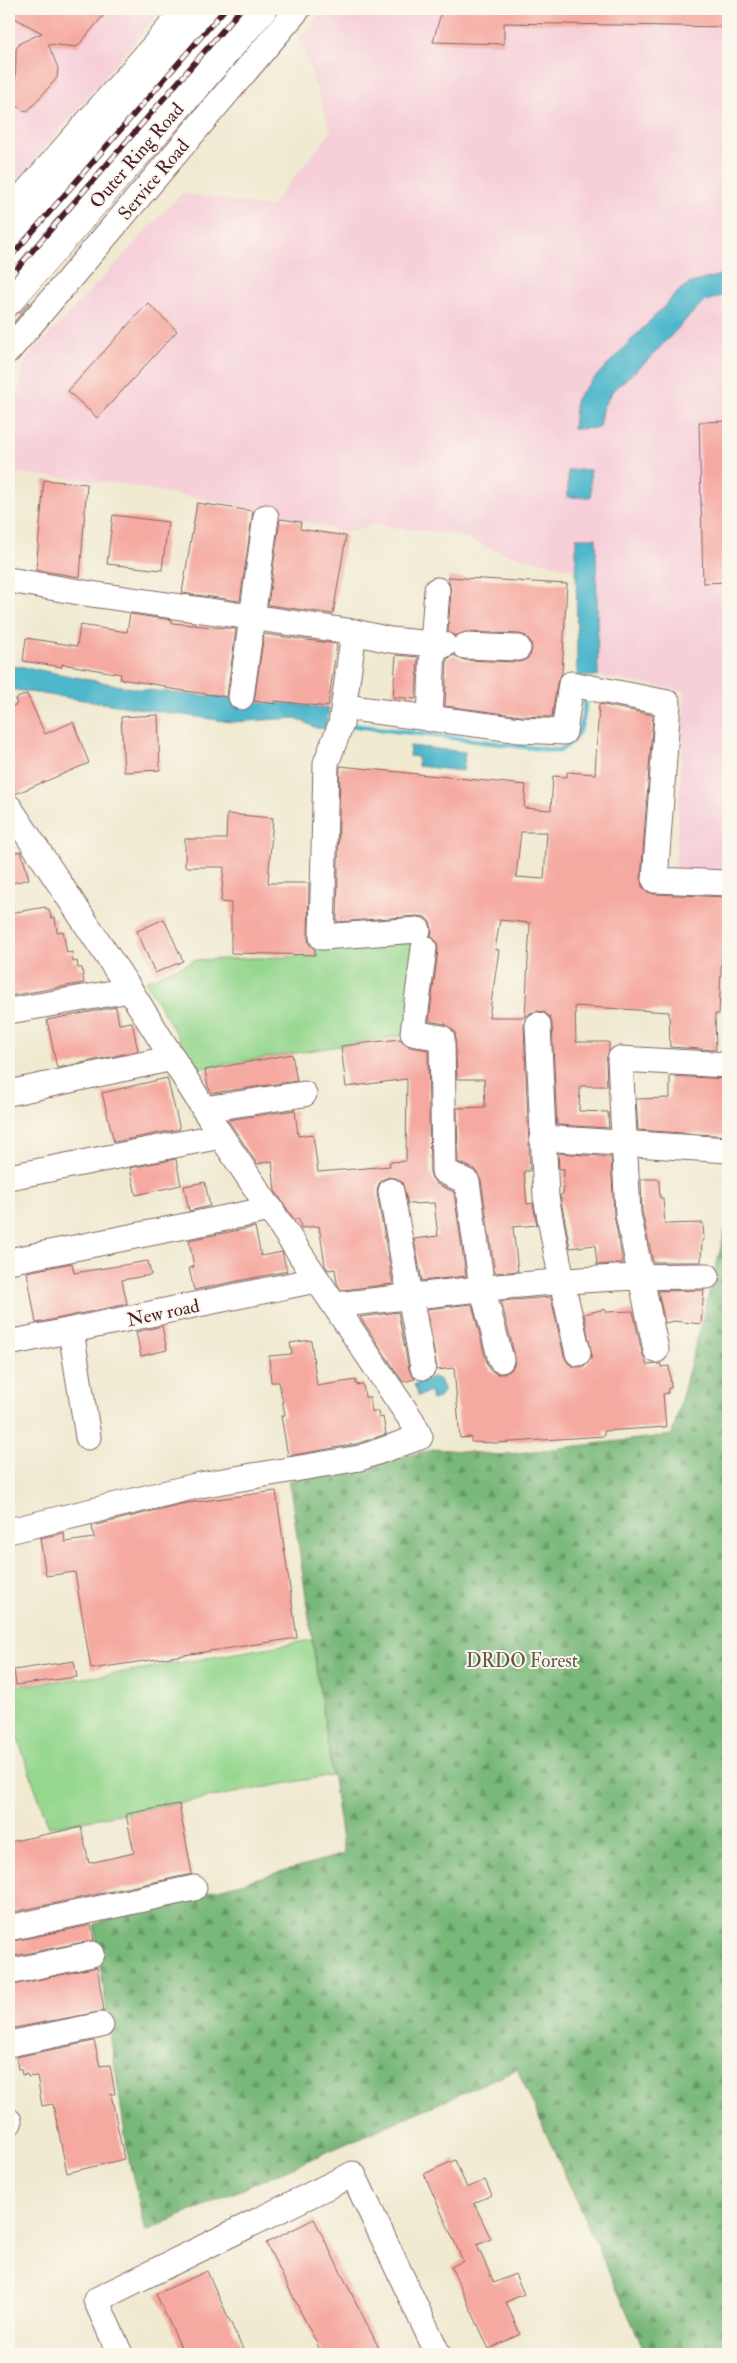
<svg xmlns="http://www.w3.org/2000/svg" width="737" height="2363" viewBox="0 0 737 2363" font-family="'IM FELL Double Pica',serif">
<style>
.built{fill:#f6cfd9}
.green{fill:#95d78e;stroke:#707b5c}
.forest{fill:url(#forest-firs);stroke:#616c52}
.water{fill:#4eb7cc;stroke:#4c6b7c}
.lines{fill:none;stroke-linecap:round;stroke-linejoin:round}
.stream{stroke:#4eb7cc;stroke-width:5}
.building{fill:#f5a9a0;fill-rule:evenodd}
.minor-casing{stroke:#846665;stroke-width:27}
.highway-casing{stroke:#846665;stroke-width:29}
.minor{stroke:#fff;stroke-width:25}
.highway{stroke:#fff;stroke-width:28}
.rail-casing{stroke:#4a1f2b;stroke-width:5.5}
.rail{stroke:#fbf7ec;stroke-width:4;stroke-dasharray:11;stroke-linecap:butt}
.labels{text-anchor:middle;stroke-width:4;stroke-linejoin:round;paint-order:stroke}
.street-label{font-size:19px;fill:#4a1f2b;stroke:#fbf7ec}
.park-label{font-size:19px;fill:#605649;stroke:#fbf7ec}
</style>
<defs>
<pattern id="forest-firs" width="22" height="20" patternUnits="userSpaceOnUse" patternTransform="scale(1.25)"><rect width="22" height="20" fill="#78b879"/><path d="M5 1l3.5 6h-7zM16 11l3.5 6h-7z" fill="#649563"/></pattern>
</defs>
<rect width="100%" height="100%" fill="#fbf7ec"/>
<filter id="ink" filterUnits="userSpaceOnUse"><feTurbulence type="fractalNoise" baseFrequency=".02" numOctaves="2"/><feDisplacementMap in="SourceGraphic" scale="10" xChannelSelector="R" yChannelSelector="G"/><feConvolveMatrix kernelMatrix="1 2 1 2 8 2 1 2 1" color-interpolation-filters="sRGB"/></filter>
<filter id="wash" filterUnits="userSpaceOnUse"><feTurbulence type="fractalNoise" baseFrequency=".0096" numOctaves="4" result="noise"/><feDisplacementMap in="SourceGraphic" scale="20" xChannelSelector="R" yChannelSelector="G"/><feGaussianBlur stdDeviation="1.12" result="paint"/><feColorMatrix in="noise" values="0 0 0 0 0 0 0 0 0 0 0 0 0 0 0 0 0 1.4 0 .05"/><feComposite in="paint" operator="in"/></filter>
<g filter="url(#wash)">
<rect width="100%" height="100%" fill="#f0ead1"/>
<g class="built">
<path d="M9 9H161L9 191Z"/>
<path d="M323 9H728V876L675 875 685 691 598 676 596 538H576V570L501 552 454 534 370 525 346 533 274 513 122 484 9 472V443L25 360 182 193 270 207 331 132 299 38Z"/>
</g>
<g class="green">
<path d="M422 935 407 1035 197 1069 145 981 196 960 315 956 318 942Z"/>
<path d="M312 1640 332 1775 49 1827 9 1714V1687L108 1675Z"/>
</g>
<path class="forest" d="M728 1220V2354H646L517 2069 146 2231 129 2161 94 1924 344 1854 289 1481 438 1449 500 1455 672 1435Z"/>
<g class="water">
<path d="M728 273V294L706 301 698 307 648 360 613 390 602 409 599 428 573 429 576 399 581 392 681 289 691 283Z"/>
<path d="M568 470H590L591 497H568Z"/>
<path d="M576 538H596L598 676H577Z"/>
<path d="M9 666 24 667 137 689 329 708 326 729 316 728 296 718 231 722 9 689Z"/>
<path d="M410 746 465 752 463 771 418 766V757L409 756Z"/>
<path d="M433 1377 440 1380 444 1389 439 1398 432 1400 430 1392 418 1396 414 1384Z"/>
</g>
<g class="lines">
<path class="stream" d="M349 725 559 751C584 736 583 720 586 694"/>
</g>
<g id="blocks">
<g class="building">
<path d="M9 9H109L77 47 48 44 58 68 57 78 28 111 21 110 15 103 16 49 20 43 42 33 9 15Z"/>
<path d="M442 9H728V27L504 23V44L433 42Z"/>
<path d="M29 302 30 303 9 328V316L20 312Z"/>
<path d="M148 303 177 331 97 418 68 391Z"/>
<path d="M728 421V582L703 583 699 422Z"/>
<path d="M44 480 87 484 80 577 36 570Z"/>
<path d="M197 503 253 511 240 601 182 593Z"/>
<path d="M113 515 168 522 162 570 107 564Z"/>
<path d="M280 519 301 522 300 529 346 536 333 614 268 605Z"/>
<path d="M448 577 567 584 562 673 557 682 552 717 521 716 445 706 447 659 454 655 464 660 518 662 524 661 530 656 532 648 531 642 526 636 519 634 466 632 455 636 448 632 451 591Z"/>
<path d="M130 614 172 620V623L236 629 227 697 165 688V686L120 679 121 674 62 664V667L23 661 26 638 77 646 80 625 127 632Z"/>
<path d="M264 634 337 644 328 707 275 701V704L254 701Z"/>
<path d="M396 655 418 657 416 699 393 697Z"/>
<path d="M27 694 45 734 73 722 89 763 15 794 9 779V708L17 704 15 699Z"/>
<path d="M599 704 653 715 641 879 642 887 648 892 654 894 728 897V951L722 950 719 1014H715L716 1050 670 1047 669 1012 575 1006 576 1042H609V1050L606 1060 607 1086H580L579 1111 608 1112 609 1128 557 1125 552 1024 550 1017 544 1012 537 1011 530 1013 525 1019 524 1026 530 1171H524L527 1204 533 1203 537 1225 513 1227 518 1271 495 1273 481 1180 474 1169 458 1162 457 1108 485 1107 484 1079H457L455 1032 445 1024 429 1021 438 950 437 942 431 936 432 929 430 922 425 917 417 916 337 922 340 766 526 785 524 808 551 810 553 776 567 777V772L595 774ZM521 832H547L544 879 516 877ZM500 920 530 923 525 1017H489L499 950H495Z"/>
<path d="M158 715 160 770 124 772 121 717Z"/>
<path d="M227 814 273 818 268 883H309L308 937 309 944 315 950V955L231 953V903L221 902 224 867H185V839H226Z"/>
<path d="M21 851 29 879 9 884V854Z"/>
<path d="M46 907V909H49L51 918 55 917 57 932 63 931 67 953 72 952 73 962 77 961 78 968H82L84 983 9 996V913Z"/>
<path d="M164 919 183 961 155 973 137 931Z"/>
<path d="M116 1007 119 1024 132 1022 138 1051 57 1068 47 1020Z"/>
<path d="M400 1039 410 1047 428 1050 430 1172 432 1178 437 1184 454 1192 466 1276 422 1281 414 1239 438 1236 434 1203 408 1204 402 1182 396 1178 389 1177 381 1180 378 1186 377 1193 393 1284 341 1290 337 1283 335 1269 328 1270 325 1265 319 1226 301 1228 299 1219H294L275 1191 272 1161 257 1164 228 1120 295 1110 298 1136 313 1134 318 1172 390 1166 389 1162 406 1161 407 1079 346 1087 341 1046Z"/>
<path d="M292 1054 297 1081 212 1093 208 1087 205 1070Z"/>
<path d="M670 1076 728 1079V1136L638 1130 636 1099 670 1098Z"/>
<path d="M167 1078 180 1129 114 1142 102 1093Z"/>
<path d="M558 1153 611 1157 614 1215 623 1263 597 1265 595 1245 570 1248 560 1195 563 1194 564 1169H559Z"/>
<path d="M176 1159 181 1185 136 1195 130 1168Z"/>
<path d="M641 1179H659L660 1198H663L665 1224 703 1223 704 1240H702L701 1262H653L642 1212Z"/>
<path d="M205 1182 210 1206 189 1211 184 1186Z"/>
<path d="M255 1227 261 1256 282 1252 287 1271 194 1290 189 1268 194 1267 189 1240Z"/>
<path d="M148 1261 151 1275 122 1280 127 1304 36 1323 27 1272 72 1263 74 1273Z"/>
<path d="M704 1290 701 1324 674 1321 665 1323 658 1291Z"/>
<path d="M551 1297 564 1356 568 1363 574 1367H582L587 1364 592 1357 584 1314 605 1309 606 1312 633 1311 642 1353 647 1365 661 1364V1367L669 1366 671 1388H668V1393L663 1394 666 1427 604 1431V1436L496 1443 471 1442V1437L460 1438 454 1368 437 1370 427 1309 472 1304 487 1364 490 1370 497 1374H504L511 1370 515 1363V1357L501 1301Z"/>
<path d="M398 1312 409 1370 415 1379 403 1382 360 1317Z"/>
<path d="M162 1326 167 1350 141 1356 136 1332Z"/>
<path d="M311 1340 317 1386 356 1380V1385L363 1384 365 1397H370L372 1412 378 1411 379 1418 383 1417 386 1434 356 1444 288 1456 281 1416 285 1415 279 1382H271L269 1356 292 1354 290 1343Z"/>
<path d="M276 1491 297 1638 91 1669 75 1572 46 1576 40 1538 64 1533 65 1542 94 1538 92 1526 181 1504Z"/>
<path d="M74 1661 77 1677 16 1685 14 1670Z"/>
<path d="M179 1804 192 1874 9 1913V1842L81 1827 89 1863 134 1853 126 1814Z"/>
<path d="M91 1925 94 1940 9 1957V1942Z"/>
<path d="M97 1967 104 2011 9 2029V1986Z"/>
<path d="M94 2041 100 2066 110 2065 115 2094H111L124 2159 67 2173 53 2104 42 2106 37 2076 28 2077 27 2074 22 2075 21 2069H18L16 2057Z"/>
<path d="M455 2160 467 2188 485 2180 492 2195 474 2203 491 2239 477 2245 494 2283 515 2274 524 2294 506 2302 520 2334 489 2349 451 2267 463 2261 424 2174Z"/>
<path d="M314 2219 382 2354H322L266 2243Z"/>
<path d="M207 2271 245 2354H184L156 2294Z"/>
</g>
</g>
</g>
<g filter="url(#ink)">
<use href="#blocks" fill-opacity="0" stroke="#846665" stroke-width="1"/>
<g class="lines">
<g class="minor-casing">
<g id="minor">
<path d="M9 212 186 9"/>
<path d="M9 350 298 9"/>
<path d="M9 580 91 594 354 632 390 640 433 644 437 590"/>
<path d="M354 632 341 724 326 763 322 937 418 930"/>
<path d="M465 646 518 648"/>
<path d="M241 697 266 517"/>
<path d="M344 707 520 730 564 732 571 684 668 703 655 880 728 883"/>
<path d="M430 719 433 644 444 645"/>
<path d="M9 807 130 990 221 1136 412 1421 420 1437 360 1458 200 1485 9 1531"/>
<path d="M424 948 413 1033 442 1038 444 1171 467 1182 482 1287 501 1360"/>
<path d="M9 1011 130 990"/>
<path d="M538 1025 546 1197 562 1282 578 1353"/>
<path d="M9 1093 173 1058"/>
<path d="M204 1109 304 1094"/>
<path d="M542 1138 728 1150"/>
<path d="M9 1177 221 1136"/>
<path d="M391 1191 423 1367"/>
<path d="M9 1261 271 1209"/>
<path d="M335 1305C459 1291 582 1275 707 1276"/>
<path d="M71 1331 88 1437"/>
<path d="M9 1343 316 1280"/>
<path d="M656 1350 628 1214 620 1059 728 1065"/>
<path d="M9 1928 194 1888"/>
<path d="M9 1972 92 1954"/>
<path d="M9 2044 101 2025"/>
<path d="M9 2121V2123"/>
<path d="M120 2354 96 2300 353 2174 438 2354"/>
</g>
</g>
<g class="highway-casing">
<g id="highway">
<path d="M9 251 220 9"/>
<path d="M9 301 263 9"/>
</g>
</g>
<use href="#minor" class="minor"/>
<use href="#highway" class="highway"/>
<g class="rail-casing">
<g id="rail">
<path d="M9 259 225 9"/>
<path d="M9 278 241 9"/>
</g>
</g>
<use href="#rail" class="rail"/>
</g>
</g>
<g class="labels">
<g class="street-label">
<text transform="translate(136 155) rotate(-49)" y="7">Outer Ring Road</text>
<text transform="translate(153 179) rotate(-50)" y="7">Service Road</text>
<text transform="translate(163 1312) rotate(-12)" y="7">New road</text>
</g>
<g class="park-label">
<text x="522" y="1667">DRDO Forest</text>
</g>
</g>
<rect width="737" height="2363" fill="none" stroke="#fbf7ec" stroke-width="30"/>
</svg>
